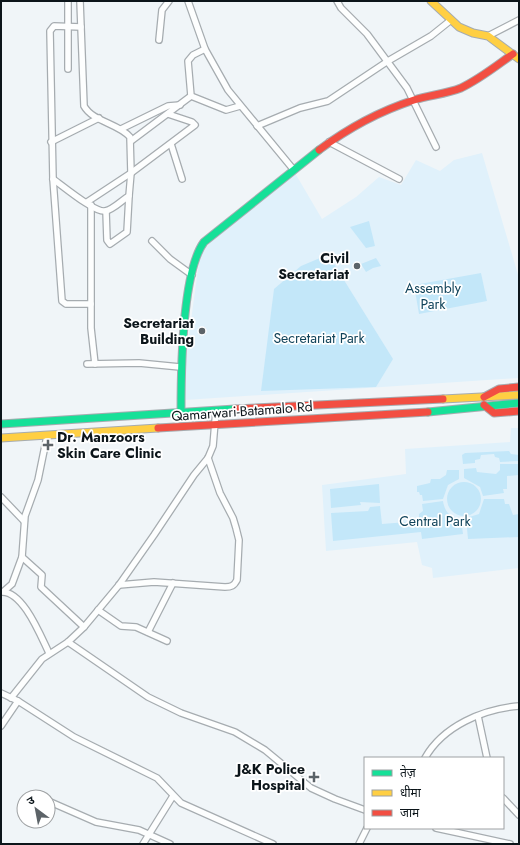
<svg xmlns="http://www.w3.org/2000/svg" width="520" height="845" viewBox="0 0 520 845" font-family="Jost,'Noto Sans Devanagari',sans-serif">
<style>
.built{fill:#e0f1fb}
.green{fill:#c3e7f9}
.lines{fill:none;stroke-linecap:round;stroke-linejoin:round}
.street-casing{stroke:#a6acb0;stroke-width:8}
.fast-casing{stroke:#a6acb0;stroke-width:9}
.slow-casing{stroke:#a6acb0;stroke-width:9}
.jam-casing{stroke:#a6acb0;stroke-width:9}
.street{stroke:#fdfefe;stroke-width:5.5}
.fast{stroke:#16e098;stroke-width:7}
.slow{stroke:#ffcf43;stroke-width:7}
.jam{stroke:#f24e42;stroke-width:7}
.poi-dot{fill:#5c6368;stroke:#fff;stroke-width:1.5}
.labels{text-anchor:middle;stroke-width:3.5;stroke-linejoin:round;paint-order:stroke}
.poi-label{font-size:14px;font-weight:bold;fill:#0c151a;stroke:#fff;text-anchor:end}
.park-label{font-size:14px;fill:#10435a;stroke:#fff}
.street-label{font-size:14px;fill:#0c151a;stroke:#fff}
</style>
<rect width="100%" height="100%" fill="#f0f5f8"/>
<g class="built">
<path d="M482 153 519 278V378L185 400 181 393 200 255 210 243 283 181 295 173 322 219 356 197 379 177 401 185 416 160 440 171 454 160Z"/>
<path d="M511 428H519V568L433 578 432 568 422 565 417 542 326 551 322 485 406 474 405 449 510 442Z"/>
</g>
<g class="green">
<path d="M369 221 375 246 366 248 350 227Z"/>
<path d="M320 258 334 264 393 359 376 387 261 391 274 289 301 266Z"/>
<path d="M376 258 381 266 373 268 366 272 361 264Z"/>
<path d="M481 273 487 301 419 314 414 285Z"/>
<path d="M509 451 511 454 519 455V461L500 462 499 458 495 457 494 454 481 455 480 459 475 460V463L463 464 462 455 465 453Z"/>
<path d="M500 464H519V475L507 476V489H503L504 493 483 496 480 487 464 478V469L476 468 477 472 496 474 500 470Z"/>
<path d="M447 470H459V479L448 485 443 499 423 501 422 495H420L419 492H417V486L430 483 431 479H440L446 475Z"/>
<circle cx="464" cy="499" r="17"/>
<path d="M379 484 380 503 360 502 361 505 331 508 330 489Z"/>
<path d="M484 499H504L505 504H509L513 515 519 514V537L468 539 466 518 479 514Z"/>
<path d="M443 501C445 513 450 517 461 519L463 534 422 539 421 532 333 541 331 513 368 511 370 507 380 506 382 524 419 521V514L423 511 422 504Z"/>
</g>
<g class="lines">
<g class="street-casing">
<g id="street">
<path d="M188 1 205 49 228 90 293 169"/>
<path d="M337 1 341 8 367 34 407 88 436 147"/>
<path d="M81 27 54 26 50 31 53 179 62 301 66 304H91"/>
<path d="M488 36 519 20"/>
<path d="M159 40 162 10 169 1"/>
<path d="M205 49 193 55 188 61 191 96 226 110 240 106"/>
<path d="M68 69V1"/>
<path d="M257 126 300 108 328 101 388 61 431 36 451 20"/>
<path d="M121 129 168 106 180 105"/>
<path d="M131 141 191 96"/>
<path d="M51 142 99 118"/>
<path d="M329 142 399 179"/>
<path d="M171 144 182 179"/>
<path d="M53 179C63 186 95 213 105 211 113 210 122 200 129 196L131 173 130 137C118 123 93 122 84 106L80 1"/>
<path d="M87 202 131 173 195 125 192 122 168 114"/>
<path d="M91 205V328L95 364"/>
<path d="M106 211 107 240 110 244 127 232 129 196"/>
<path d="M152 241 170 259 192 275"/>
<path d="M87 364 139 363 180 367"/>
<path d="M47 436 38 480 25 516 22 557 42 575 41 587 84 627"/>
<path d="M1 497 24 521"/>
<path d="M119 585 154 582 225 587C231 587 234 586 237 580L239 540 236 528 233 518 220 493 208 458"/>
<path d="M4 591 12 584 22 557"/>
<path d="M1 592C23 590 41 637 49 653"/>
<path d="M98 610 121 626 136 627 167 641"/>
<path d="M148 632 173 583"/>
<path d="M68 642 148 697 181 713 235 732 265 750 311 788 335 799 365 810"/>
<path d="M1 693 18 701 74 737 157 778 181 803 273 844"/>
<path d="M11 698 42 659 68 642 84 627 119 585 154 535 194 475 208 458 213 446 216 410"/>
<path d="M478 716 487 758"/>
<path d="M1 726 18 701"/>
<path d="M425 758C443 726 483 709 519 706"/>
<path d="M503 798 519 815"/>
<path d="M48 801 96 822 139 830 170 844"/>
<path d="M436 828 510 844"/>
<path d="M143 844 173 796"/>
<path d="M359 844 367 828"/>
</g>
</g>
<g class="fast-casing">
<g id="fast">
<path d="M181 412C181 373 182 272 204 242L319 150"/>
<path d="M428 412 519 403"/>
<path d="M1 424 235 409"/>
</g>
</g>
<g class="slow-casing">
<g id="slow">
<path d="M431 1 459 27 473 33 488 36 519 59"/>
<path d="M443 399 519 395"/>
<path d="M1 438 158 428"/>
</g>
</g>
<g class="jam-casing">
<g id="jam">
<path d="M319 150C347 129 380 111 414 100 430 95 446 94 461 88 480 79 496 66 513 54"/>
<path d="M484 397 499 389 519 387"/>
<path d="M484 405 494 413 519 411"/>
<path d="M235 409 443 399"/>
<path d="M158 428 428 412"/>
</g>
</g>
<use href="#street" class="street"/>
<use href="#fast" class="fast"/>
<use href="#slow" class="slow"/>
<use href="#jam" class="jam"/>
</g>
<g class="poi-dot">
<circle cx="357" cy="266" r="4"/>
<circle cx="202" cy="331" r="4"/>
<path d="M46 439h4v4h4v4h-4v4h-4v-4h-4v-4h4z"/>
<path d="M312 771h4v4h4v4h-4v4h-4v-4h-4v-4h4z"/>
</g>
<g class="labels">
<g class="poi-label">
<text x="349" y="263">Civil<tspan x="349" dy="16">Secretariat</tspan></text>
<text x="194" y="328">Secretariat<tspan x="194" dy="16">Building</tspan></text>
<text x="57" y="442" text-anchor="start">Dr. Manzoors<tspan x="57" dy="16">Skin Care Clinic</tspan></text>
<text x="305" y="774">J&amp;K Police<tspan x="305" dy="16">Hospital</tspan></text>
</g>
<g class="park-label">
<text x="433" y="293">Assembly<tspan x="433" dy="16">Park</tspan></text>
<text x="319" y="343">Secretariat Park</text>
<text x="435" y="526">Central Park</text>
</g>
<g class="street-label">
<text transform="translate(242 411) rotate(-4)" y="5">Qamarwari-Batamalo Rd</text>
</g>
</g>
<rect width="520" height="845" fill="none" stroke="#0c151a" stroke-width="4"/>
<rect x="364" y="757" width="140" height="72" fill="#ffffff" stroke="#9ea1a3"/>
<rect x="372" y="770" width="20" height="6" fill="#16e098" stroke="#9ea1a3"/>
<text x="400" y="777" font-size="12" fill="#0c151a">तेज़</text>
<rect x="372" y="790" width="20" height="6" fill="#ffcf43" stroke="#9ea1a3"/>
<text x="400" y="797" font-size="12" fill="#0c151a">धीमा</text>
<rect x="372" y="810" width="20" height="6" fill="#f24e42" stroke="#9ea1a3"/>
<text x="400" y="817" font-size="12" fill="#0c151a">जाम</text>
<g transform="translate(36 809) rotate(328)"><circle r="19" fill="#ffffff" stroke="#9ea1a3"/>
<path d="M0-3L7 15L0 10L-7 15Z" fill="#5c6368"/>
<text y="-6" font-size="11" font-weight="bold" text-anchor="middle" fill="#0c151a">उ</text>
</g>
</svg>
